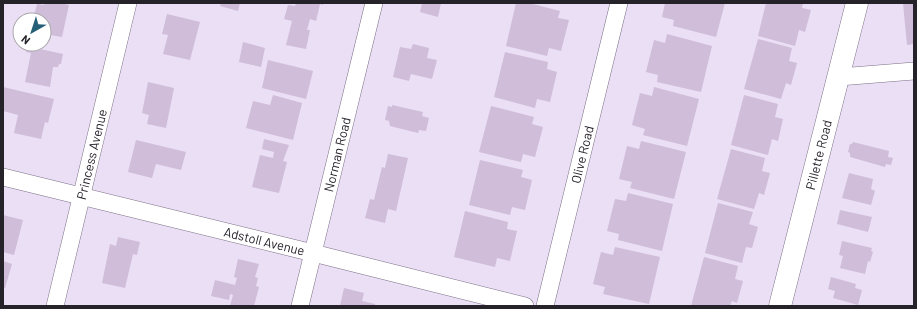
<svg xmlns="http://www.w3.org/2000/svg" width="917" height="309" viewBox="0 0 917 309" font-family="Barlow,sans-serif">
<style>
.building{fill:#d0bdd9}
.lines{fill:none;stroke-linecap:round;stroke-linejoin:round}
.minor-casing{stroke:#7c7185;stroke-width:18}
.tertiary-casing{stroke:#7c7185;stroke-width:23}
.minor{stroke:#fff;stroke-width:17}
.tertiary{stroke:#fff;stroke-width:22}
.labels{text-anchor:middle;stroke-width:3;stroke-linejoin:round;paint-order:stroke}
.street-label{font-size:13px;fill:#26222a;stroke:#fff}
</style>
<rect width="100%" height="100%" fill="#eadff5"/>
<g class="building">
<path d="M45 3H60L69 5 62 37 44 34V20H40L41 17 34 16 37 4 44 5Z"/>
<path d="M221 3H240L238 11 220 6Z"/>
<path d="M296 3H323V5L320 4 316 21 310 19 307 30H310L306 49 286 45 292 21 284 19 288 5 295 6Z"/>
<path d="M422 3H441L438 17 420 12Z"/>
<path d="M516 3H529L560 11 558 18 569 20 561 51 549 48 547 56 506 46Z"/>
<path d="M665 3H725L716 37 673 26 674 20 662 17Z"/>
<path d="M766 3H803L802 8 811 10 805 32 799 30 795 46 758 36Z"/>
<path d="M903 3H914V44L907 45Z"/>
<path d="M167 14 200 22 190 60 163 54 168 35 162 34Z"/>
<path d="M667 34 712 46 701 92 657 82 658 75 646 72 654 40 665 43Z"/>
<path d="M758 39 792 48 789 61 797 63 791 85 786 83 781 99 744 89Z"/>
<path d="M243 42 265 48 261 67 239 62Z"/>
<path d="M28 44H40V49L63 54 61 64H59L58 67H53L50 87 25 82 31 53 26 52Z"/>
<path d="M413 44 429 48 427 58 437 60 432 79 411 74 409 81 393 77 400 47 411 49Z"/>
<path d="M505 52 548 62 547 69 557 72 550 102 537 99 535 108 494 97Z"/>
<path d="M268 60 313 71 306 99 262 88Z"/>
<path d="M148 82 174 88 166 128 147 124 149 115 142 113Z"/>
<path d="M3 87 54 99 48 123 45 122 41 139 14 133 18 115 3 111Z"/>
<path d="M654 87 699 99 687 146 643 135 645 129 632 125 640 93 652 96Z"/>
<path d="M273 95 302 103 293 140 246 128 253 101 270 105Z"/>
<path d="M744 95 778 104 775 117 783 119 778 141 772 139 768 155 731 145Z"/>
<path d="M392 105 423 112 422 116 429 118 426 131 419 130 418 133 390 126 389 121 385 120 388 106 392 107Z"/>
<path d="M491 106 534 117 532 124 543 127 535 157 523 154 521 162 479 152Z"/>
<path d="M264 139 289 145 283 161 287 162 279 193 252 187 260 155 273 158 274 152 262 149Z"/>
<path d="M136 140 186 152 181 170 156 164 152 178 128 172Z"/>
<path d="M641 141 686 152 674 199 630 188 632 182 619 179 627 146 639 149Z"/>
<path d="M853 142 889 151 888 157 893 158 891 165 886 164 885 167 850 157V153L848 152 850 144H852Z"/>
<path d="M731 149 765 158 762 171 770 173 764 195 759 193 754 209 717 199Z"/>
<path d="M388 154 408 158 396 211 388 209 385 223 365 218 370 199 374 200 382 167 385 168Z"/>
<path d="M480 160 523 170 521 177 532 180 525 210 512 207 510 215 469 205Z"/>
<path d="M849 173 873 179 871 189 875 191 871 205 842 198Z"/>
<path d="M628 193 673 204 662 251 618 240 619 234 607 231 615 199 626 201Z"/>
<path d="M718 203 753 212 749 224 758 227 752 248 746 247 742 263 705 253Z"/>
<path d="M840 210 872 217 868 232 837 224Z"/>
<path d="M465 211 508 222 507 229 517 231 510 261 497 258 495 267 454 257Z"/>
<path d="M3 215 23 220 14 255 3 252Z"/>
<path d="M118 237 140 242 137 255 133 254 125 288 102 283 110 244 116 246Z"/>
<path d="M842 241 872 248 871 251 873 252 870 262 868 261 865 274 840 268 843 256 839 255Z"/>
<path d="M615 247 660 257 649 304 603 294 605 287 593 284 601 252 613 255Z"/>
<path d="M704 257 738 266 735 279 743 281 737 303 732 301 730 306H691Z"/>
<path d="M238 259 259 264 255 277 258 278 256 286 259 287 254 306H230L233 295 230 294 229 300 211 296 215 280 235 285 237 278 234 277Z"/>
<path d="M3 261 12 264 5 288H3Z"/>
<path d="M831 277 856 284 855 288 862 290 858 305 833 298 835 291 828 289Z"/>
<path d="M344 288 364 293 362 301 375 304V306H340Z"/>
</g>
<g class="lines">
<g class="minor-casing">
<g id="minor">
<path d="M839 77 914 71"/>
<path id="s1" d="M3 177 313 253 525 306"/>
<path id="s2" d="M55 306 128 3"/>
<path id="s3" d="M300 306 374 3"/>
<path id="s4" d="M545 306 619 3"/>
</g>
</g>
<g class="tertiary-casing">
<g id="tertiary">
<path id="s5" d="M780 306 857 3"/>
</g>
</g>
<use href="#minor" class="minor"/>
<use href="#tertiary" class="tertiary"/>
</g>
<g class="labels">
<g class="street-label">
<text dy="5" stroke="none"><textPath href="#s3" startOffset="156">Norman Road</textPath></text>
<text dy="5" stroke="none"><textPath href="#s4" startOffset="156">Olive Road</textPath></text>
<text dy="5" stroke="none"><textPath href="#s2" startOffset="156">Princess Avenue</textPath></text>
<text dy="5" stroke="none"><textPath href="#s5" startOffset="156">Pillette Road</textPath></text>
<text dy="5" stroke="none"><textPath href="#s1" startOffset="269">Adstoll Avenue</textPath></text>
</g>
</g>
<rect width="917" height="309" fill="none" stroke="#26222a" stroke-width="8"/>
<g transform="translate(32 32) rotate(219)"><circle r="19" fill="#ffffff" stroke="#a8a7aa"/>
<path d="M0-3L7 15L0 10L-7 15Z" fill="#255f78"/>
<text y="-6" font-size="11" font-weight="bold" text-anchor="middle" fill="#26222a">N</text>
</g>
</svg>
